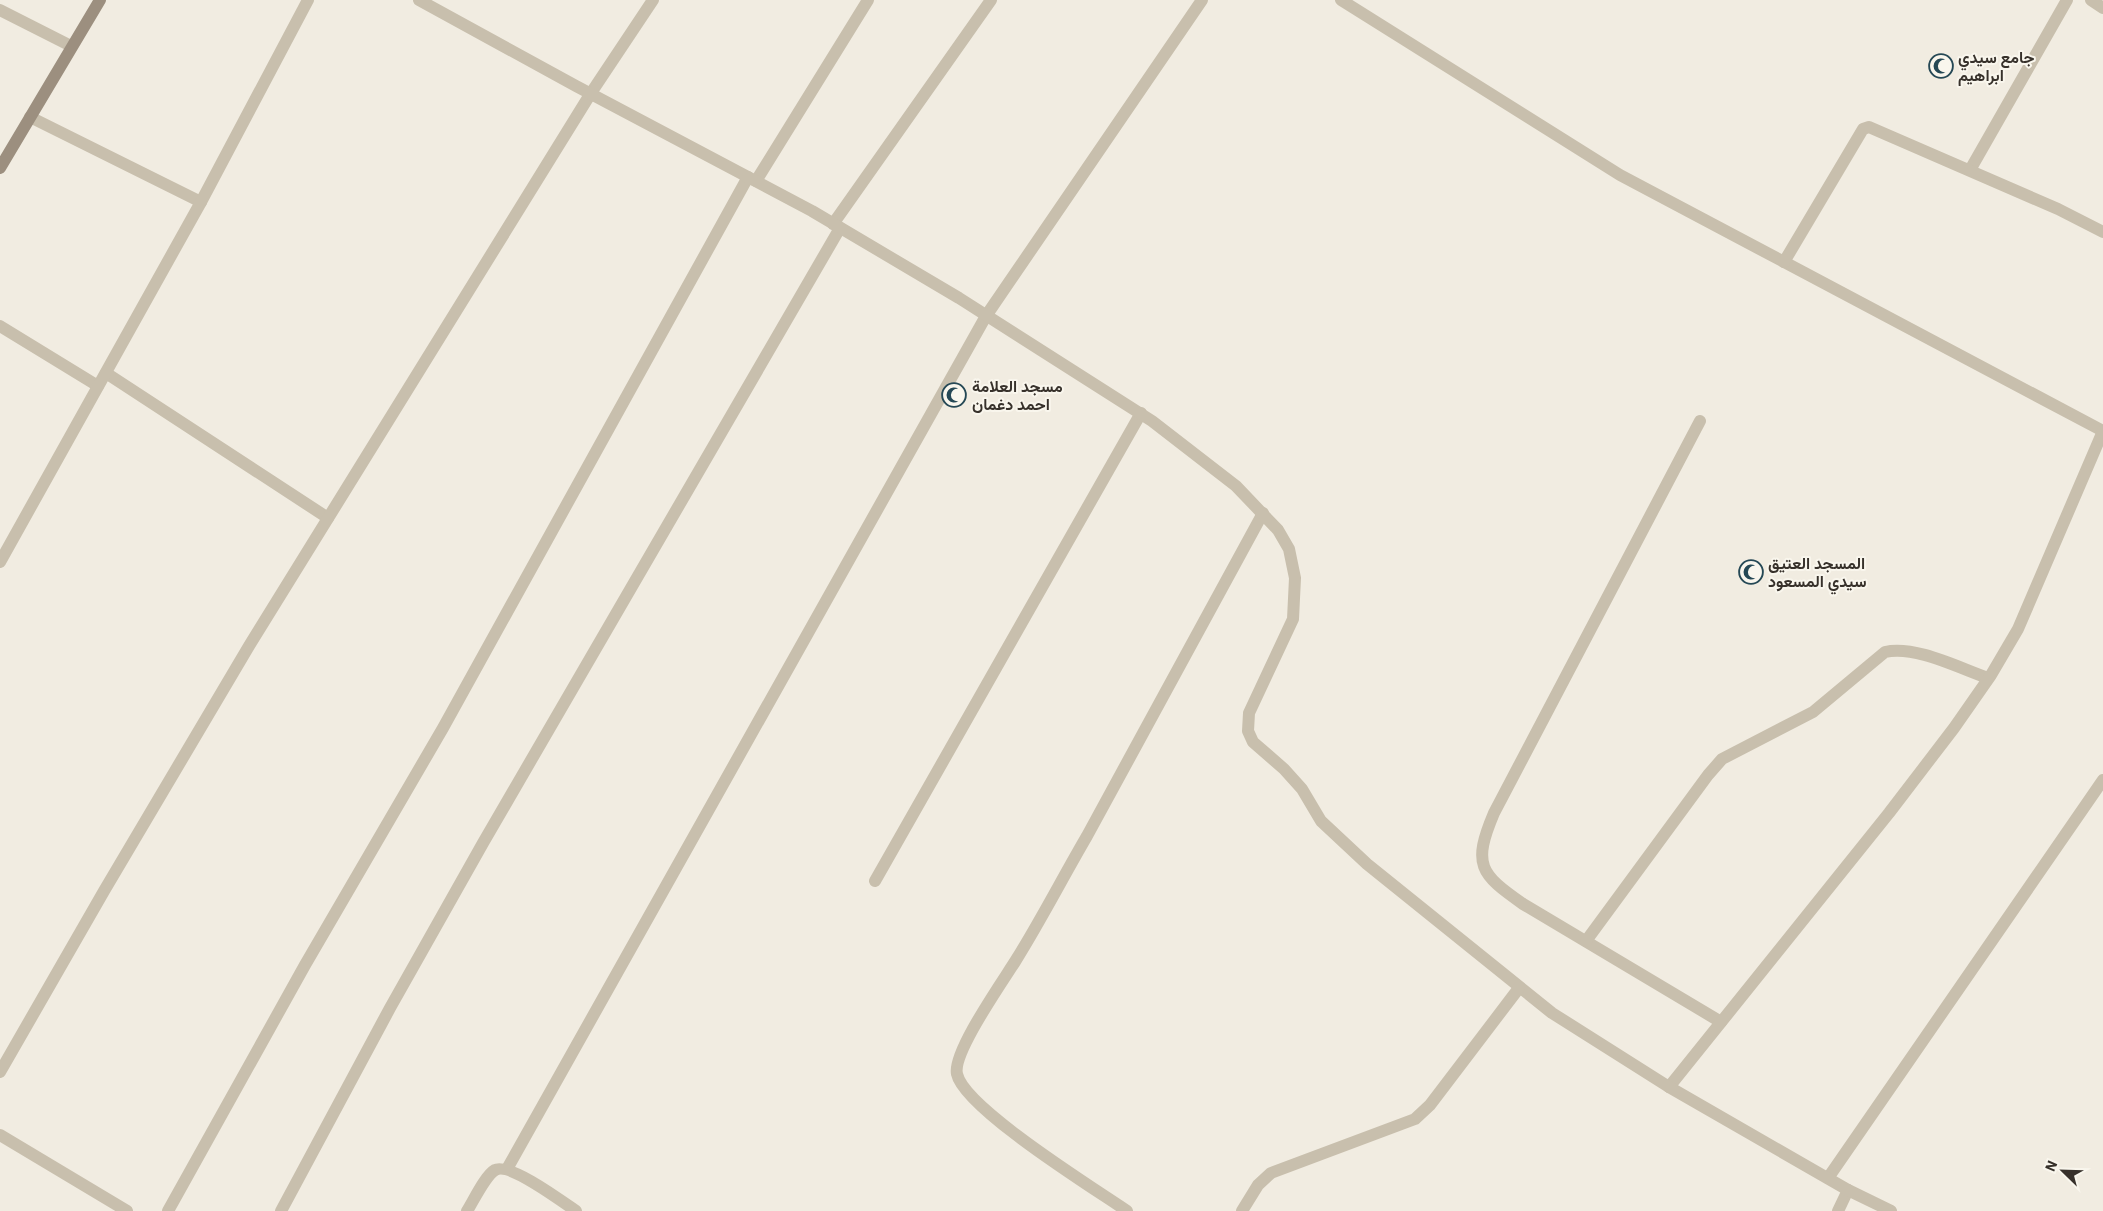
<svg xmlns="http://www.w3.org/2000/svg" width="2103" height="1211" viewBox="0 0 2103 1211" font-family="'IBM Plex Sans',Vazirmatn,sans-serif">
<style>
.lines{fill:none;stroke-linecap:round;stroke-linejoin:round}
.minor{stroke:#c8bfad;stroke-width:12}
.tertiary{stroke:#c8bfad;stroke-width:12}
.secondary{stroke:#9c8f7f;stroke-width:12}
.labels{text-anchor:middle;stroke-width:4;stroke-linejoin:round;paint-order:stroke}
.poi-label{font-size:16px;font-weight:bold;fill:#37312b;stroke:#f9f6ed;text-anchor:start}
</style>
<rect width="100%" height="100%" fill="#f1ece1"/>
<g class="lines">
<g class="minor">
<path d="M1341 0 1620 175 2103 431"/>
<path d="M2091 0 2103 8"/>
<path d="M0 10 71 46"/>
<path d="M30 117 201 202"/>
<path d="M1970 170 2067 0"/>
<path d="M756 181 868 0"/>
<path d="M833 224 991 0"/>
<path d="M1784 262 1863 129 1869 127 2058 209 2103 232"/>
<path d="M0 326 98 386"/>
<path d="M106 373 328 518"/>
<path d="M1700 421 1494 813C1472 865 1480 874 1523 904L1721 1022"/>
<path d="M0 562 201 202 308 0"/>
<path d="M875 881 1141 413"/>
<path d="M1586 941 1708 775 1722 759 1813 712 1885 652C1915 645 1959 668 1988 678"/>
<path d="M0 1072 104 891 249 646 591 93 653 0"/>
<path d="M1669 1087 1889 813 1954 728 1991 675 2018 629 2103 431"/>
<path d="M0 1135 127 1211"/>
<path d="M507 1169 986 316 1202 0"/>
<path d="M1828 1178 2103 780"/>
<path d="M168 1211 305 965 443 728 748 177"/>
<path d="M281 1211 390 1008 483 843 840 228"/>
<path d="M467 1211C474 1200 485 1176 495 1170 509 1162 563 1202 576 1211"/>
<path d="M1127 1211C1095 1189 964 1108 957 1074 952 1053 1003 981 1016 960 1041 920 1063 877 1087 836 1146 729 1204 621 1263 513"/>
<path d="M1838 1211 1848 1190"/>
</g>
<g class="tertiary">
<path d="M419 0 576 86 812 211 959 298 1152 421 1236 486 1278 530 1289 549 1295 578 1293 619 1249 713 1248 731 1253 742 1284 769 1302 789 1321 821 1367 864 1552 1013 1669 1087 1848 1190 1891 1211"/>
<path d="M1242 1211 1258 1185 1271 1173 1415 1119 1430 1105 1519 988"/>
</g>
<path class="secondary" d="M0 168 100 0"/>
</g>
<defs>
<g id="mosque-ring" transform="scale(1.25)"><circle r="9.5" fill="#f9f6ed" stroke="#254855" stroke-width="1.5"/><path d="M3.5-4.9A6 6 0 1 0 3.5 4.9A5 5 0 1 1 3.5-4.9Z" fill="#254855"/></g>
</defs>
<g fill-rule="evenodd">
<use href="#mosque-ring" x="1941" y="66"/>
<use href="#mosque-ring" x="954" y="395"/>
<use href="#mosque-ring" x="1751" y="572"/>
</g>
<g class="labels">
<g class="poi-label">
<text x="1958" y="63">جامع سيدي<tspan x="1958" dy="18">ابراهيم</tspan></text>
<text x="972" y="392">مسجد العلامة<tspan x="972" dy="18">احمد دغمان</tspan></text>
<text x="1768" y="569">المسجد العتيق<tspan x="1768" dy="18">سيدي المسعود</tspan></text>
</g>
</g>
<g transform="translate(2063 1171) rotate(293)" stroke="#f9f6ed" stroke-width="4" paint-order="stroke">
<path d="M0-4L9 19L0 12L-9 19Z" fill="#37312b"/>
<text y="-8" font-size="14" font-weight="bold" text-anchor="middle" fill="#37312b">N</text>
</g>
</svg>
